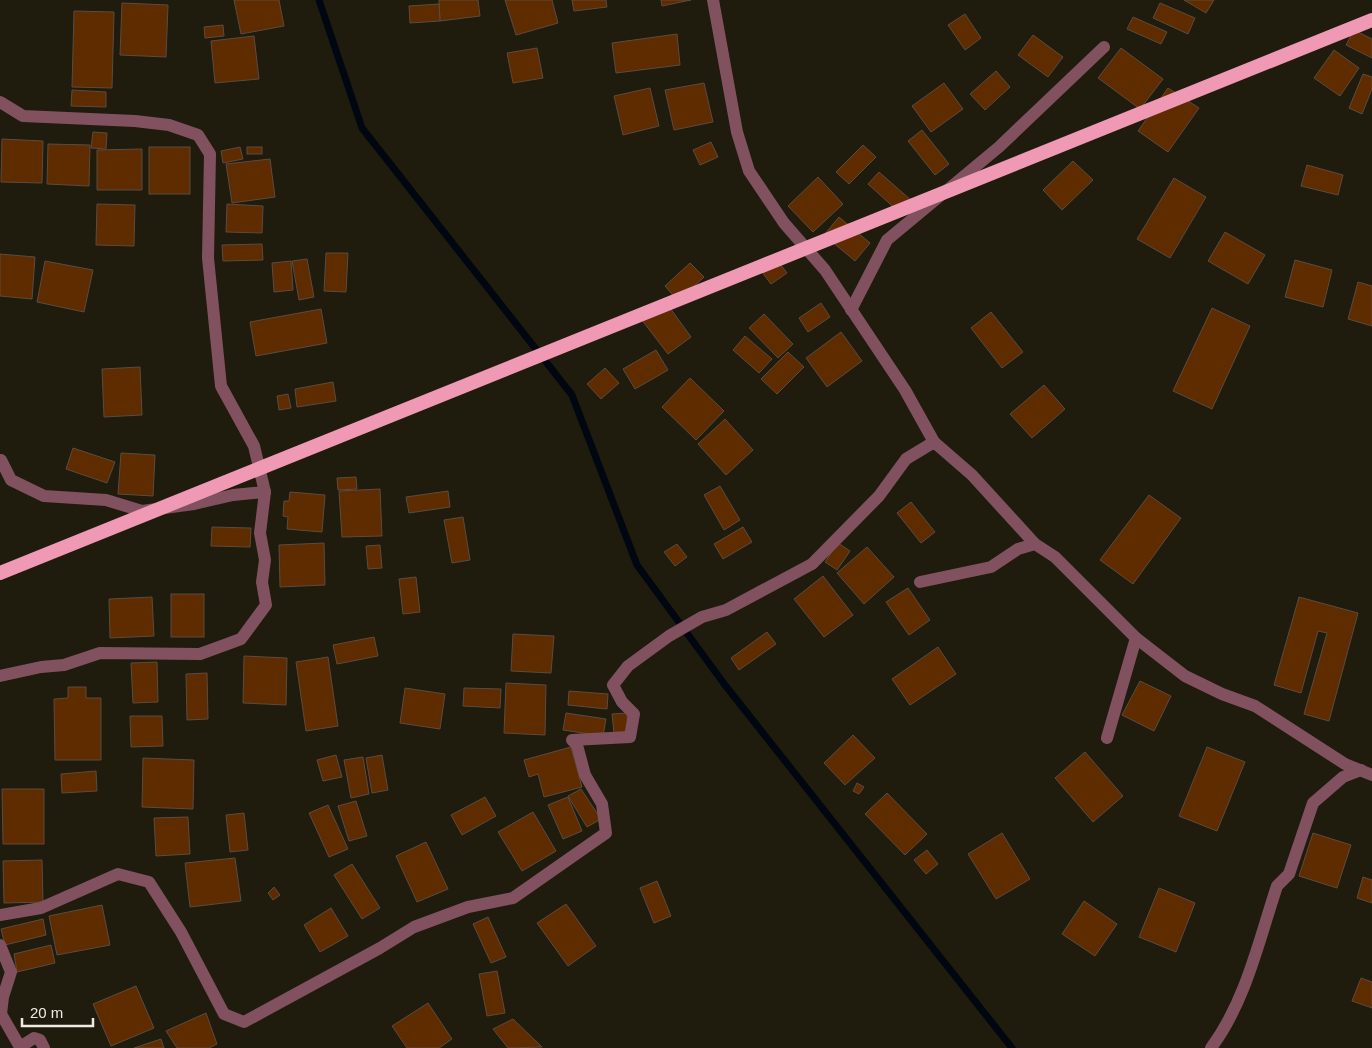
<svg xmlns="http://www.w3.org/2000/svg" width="1372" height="1048" viewBox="0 0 1372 1048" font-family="Arial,sans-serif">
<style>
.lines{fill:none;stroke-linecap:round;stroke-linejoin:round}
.stream{stroke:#000710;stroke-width:7}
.building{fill:#5f2c00;stroke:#5b4b41}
.minor{stroke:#815160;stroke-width:12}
.trunk{stroke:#f099b4;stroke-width:14}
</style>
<rect width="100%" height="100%" fill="#1f1b0d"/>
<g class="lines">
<path class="stream" d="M319 0 362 128 572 395 637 565 725 685 1012 1048"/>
</g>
<g class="building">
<path d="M234 0H279L284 26 241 34Z"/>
<path d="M439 0H478L480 16 440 21Z"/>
<path d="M505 0H552L558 23 516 35Z"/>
<path d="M572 0H606L607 7 574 11Z"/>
<path d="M661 0H691L662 6Z"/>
<path d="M1184 0H1214L1206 13Z"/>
<path d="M122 3 168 5 166 57 120 55Z"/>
<path d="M1160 3 1195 18 1188 34 1153 18Z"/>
<path d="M439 4 440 21 410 23 409 6Z"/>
<path d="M74 11 114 12 112 88 72 87Z"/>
<path d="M965 14 981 38 965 50 948 25Z"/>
<path d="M1133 17 1167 32 1161 44 1127 29Z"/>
<path d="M223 25 224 36 205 38 204 27Z"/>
<path d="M1354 30 1372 39V58L1346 45Z"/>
<path d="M677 34 680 65 616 73 612 43Z"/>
<path d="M1033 35 1063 57 1048 77 1018 55Z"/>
<path d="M254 36 259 79 215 83 211 41Z"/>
<path d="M537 48 543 78 513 83 507 53Z"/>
<path d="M1121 48 1163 79 1140 109 1098 78Z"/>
<path d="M1334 50 1359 68 1340 96 1314 78Z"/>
<path d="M996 71 1010 87 985 110 970 94Z"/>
<path d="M1363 74 1372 77V89L1362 114 1349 108Z"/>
<path d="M704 83 713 122 674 130 665 90Z"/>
<path d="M944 83 963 109 931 132 912 106Z"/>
<path d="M650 88 659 126 623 135 614 96Z"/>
<path d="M1168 88 1199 108 1168 152 1138 131Z"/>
<path d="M72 90 106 92V107L71 106Z"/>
<path d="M922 130 949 164 935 175 908 141Z"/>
<path d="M93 132 107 133 106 149 91 148Z"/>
<path d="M2 139 43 141 42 183 1 182Z"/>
<path d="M711 142 718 157 700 165 693 150Z"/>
<path d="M48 144 90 145 89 186 47 184Z"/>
<path d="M863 145 876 157 849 184 836 172Z"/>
<rect x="149" y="147" width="41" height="47"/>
<path d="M240 147 243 159 223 163 221 151Z"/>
<rect x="247" y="147" width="15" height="7"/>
<path d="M142 149V190H97V150Z"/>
<path d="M270 159 275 197 232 203 226 164Z"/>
<path d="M1073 161 1093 180 1062 210 1043 190Z"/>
<path d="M1307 165 1343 175 1338 195 1301 186Z"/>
<path d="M879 172 912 201 900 213 868 184Z"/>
<path d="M818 177 843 204 813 232 788 206Z"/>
<path d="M1174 178 1206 197 1170 258 1137 239Z"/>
<path d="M97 204 135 205 134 246 96 245Z"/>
<path d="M227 204 263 206 262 233 226 232Z"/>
<path d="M839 217 870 243 855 261 824 235Z"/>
<path d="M1225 232 1265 255 1248 284 1208 261Z"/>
<path d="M262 244 263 260 223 261 222 245Z"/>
<path d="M326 253H348L346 292 324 291Z"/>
<path d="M0 254 35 257 32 299 0 296Z"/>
<path d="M774 256 787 273 771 284 759 268Z"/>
<path d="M307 259 314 297 299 300 292 261Z"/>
<path d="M1295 260 1332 270 1323 307 1285 297Z"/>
<path d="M45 261 93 270 84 312 37 302Z"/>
<path d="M291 261 293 290 274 292 272 263Z"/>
<path d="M690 263 704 277 678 301 665 286Z"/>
<path d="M1358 282 1372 286V326L1348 319Z"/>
<path d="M665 301 691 337 668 354 641 319Z"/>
<path d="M821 303 830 317 808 332 799 318Z"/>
<path d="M1212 308 1250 326 1212 409 1173 391Z"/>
<path d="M321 309 327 343 256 356 250 322Z"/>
<path d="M991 312 1023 352 1002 368 971 328Z"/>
<path d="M764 314 793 344 778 358 749 328Z"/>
<path d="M841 332 862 361 827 387 806 358Z"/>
<path d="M745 336 772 359 759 373 733 350Z"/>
<path d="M656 350 668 370 635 389 623 369Z"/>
<path d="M788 352 804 367 777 394 761 379Z"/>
<path d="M140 367 142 415 104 417 102 369Z"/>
<path d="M605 368 619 383 601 399 587 384Z"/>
<path d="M690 378 724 411 696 440 662 407Z"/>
<path d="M333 382 336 401 297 407 295 389Z"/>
<path d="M1044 385 1065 409 1032 438 1010 414Z"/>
<path d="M288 394 291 408 279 410 277 396Z"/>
<path d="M725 419 753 450 726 475 698 444Z"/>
<path d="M73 448 115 462 107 483 66 469Z"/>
<path d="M121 453 155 455 153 496 118 494Z"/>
<path d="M356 477 357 489 338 490 337 478Z"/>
<path d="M720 486 740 520 724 530 704 495Z"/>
<path d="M380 489 382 536 342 537 339 491Z"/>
<path d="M448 491 450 507 409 513 406 497Z"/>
<path d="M290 492 325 495 322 532 287 529 288 517 283 516 284 501H289Z"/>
<path d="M1149 495 1181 518 1133 584 1100 560Z"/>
<path d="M911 502 935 532 921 543 897 513Z"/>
<path d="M463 517 470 560 452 563 444 520Z"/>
<path d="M212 527 251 528 250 547 211 546Z"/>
<path d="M743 527 752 542 723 559 714 544Z"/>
<path d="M324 543 325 585 280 587 279 545Z"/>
<path d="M838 543 850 551 837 570 825 562Z"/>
<path d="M677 544 687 557 675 566 664 552Z"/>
<path d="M380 545 382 568 368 569 366 546Z"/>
<path d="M867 547 894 577 864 604 837 573Z"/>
<path d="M823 576 853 615 824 637 794 599Z"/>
<path d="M416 577 420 612 403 614 399 579Z"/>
<path d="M908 588 930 620 909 635 886 602Z"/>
<rect x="171" y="594" width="33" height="43"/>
<path d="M152 597 154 636 110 638 109 599Z"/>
<path d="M1299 597 1358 613 1329 721 1304 714 1327 633 1318 631 1301 693 1274 685Z"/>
<path d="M767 632 776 644 739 670 731 658Z"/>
<path d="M513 634 554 636 551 673 511 671Z"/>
<path d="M374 637 378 656 337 664 333 645Z"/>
<path d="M938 647 956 674 910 705 892 679Z"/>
<path d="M244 656 287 658 286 705 243 703Z"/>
<path d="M328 657 338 726 306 731 296 662Z"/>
<path d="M157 662 158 702 133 703 131 663Z"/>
<path d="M207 673 208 719 187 720 186 674Z"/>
<path d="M1140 681 1171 696 1154 731 1122 715Z"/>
<path d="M506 683 546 685 545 735 504 733Z"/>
<path d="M68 687H86V698H101V760H55L54 699 68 698Z"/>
<path d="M405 688 445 694 440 729 400 723Z"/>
<path d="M464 688 501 689 500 708 463 706Z"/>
<path d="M569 691 608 694 607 709 568 705Z"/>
<path d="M566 713 606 719 603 736 563 730Z"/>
<path d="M627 713 628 732 614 733 612 714Z"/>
<path d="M130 716H162L163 746 131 747Z"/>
<path d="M853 735 875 758 845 785 824 763Z"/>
<path d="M571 747 582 787 544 797 538 774 529 777 524 760Z"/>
<path d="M1207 747 1245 762 1217 831 1179 816Z"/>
<path d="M1085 752 1123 796 1093 822 1055 778Z"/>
<path d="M336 755 342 777 323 781 317 760Z"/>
<path d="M382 755 388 790 372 793 366 758Z"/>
<path d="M363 757 369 794 351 798 344 760Z"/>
<path d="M143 758 194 760 193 809 142 807Z"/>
<path d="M96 771 97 791 62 793 61 774Z"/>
<path d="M857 783 864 787 859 794 853 791Z"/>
<path d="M2 789H44V844H3Z"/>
<path d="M581 789 601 819 587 827 568 796Z"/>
<path d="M887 793 927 834 905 855 865 814Z"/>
<path d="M485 797 496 816 462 835 451 815Z"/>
<path d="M568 797 582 831 563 839 548 805Z"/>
<path d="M356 801 367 836 349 841 338 806Z"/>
<path d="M328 805 348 849 329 857 309 813Z"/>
<path d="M533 812 556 851 522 871 498 832Z"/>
<path d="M244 813 248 850 230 852 226 815Z"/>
<path d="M188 817 190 854 156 856 154 818Z"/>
<path d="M1002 833 1030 879 996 899 968 854Z"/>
<path d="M1313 833 1351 845 1337 888 1299 876Z"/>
<path d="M426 842 448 889 417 902 396 856Z"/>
<path d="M927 850 938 864 926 874 914 860Z"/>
<path d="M235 858 241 901 190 907 185 863Z"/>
<path d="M42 860 43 902 4 903 3 861Z"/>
<path d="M352 864 380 908 362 919 334 875Z"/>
<path d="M1363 877 1372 880V903L1357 898Z"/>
<path d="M657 881 671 916 654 923 640 888Z"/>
<path d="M274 887 280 895 273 900 268 893Z"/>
<path d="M1159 888 1195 903 1176 952 1139 937Z"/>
<path d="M1084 901 1117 924 1095 956 1062 934Z"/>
<path d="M566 904 596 946 568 966 537 923Z"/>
<path d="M102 905 110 945 57 955 49 916Z"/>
<path d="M331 908 348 936 320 952 304 925Z"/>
<path d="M488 917 506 957 491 963 473 924Z"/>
<path d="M43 919 46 935 5 945 1 929Z"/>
<path d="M51 945 55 963 17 972 14 954Z"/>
<path d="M497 971 505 1013 487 1016 479 974Z"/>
<path d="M1361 978 1372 982V1008L1352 1001Z"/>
<path d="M136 986 154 1028 111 1046 93 1004Z"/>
<path d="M428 1003 452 1039 439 1048H407L392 1026Z"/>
<path d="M206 1013 217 1044 209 1048H177L166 1031Z"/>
<path d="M513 1019 542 1047 508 1048 493 1029Z"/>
<path d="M161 1039 164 1048H134Z"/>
</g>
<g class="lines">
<g class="minor">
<path d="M713 0 737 132 749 171 784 223 825 270 905 390 934 442"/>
<path d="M0 102 23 116 135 121 169 125 198 135 210 154 208 258 221 386 254 446 265 492 233 495 194 504 142 511 106 500 44 496 11 480 1 460"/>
<path d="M851 310 887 240 999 147 1104 47"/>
<path d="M920 582 991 567 1018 549 1035 544 1055 557 1136 638 1185 676 1222 694 1255 706 1345 764 1372 775"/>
<path d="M0 676 41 667 64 665 100 653 200 654 241 639 266 605 262 582 265 560 260 533 265 492"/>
<path d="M1107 738 1136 638"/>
<path d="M0 915 41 908 118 874 149 882 181 932 224 1014 244 1022 380 948 414 927 468 907 513 898 606 833 602 804 585 775 577 745 572 740 630 737 634 714 622 702 613 685 628 666 669 636 702 617 726 610 812 564 879 496 906 459 934 442 972 475 1035 544"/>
<path d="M0 945 11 972 3 997 1 1014 20 1047 34 1038 40 1040 44 1048"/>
<path d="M1211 1048C1246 1001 1259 940 1277 886L1289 874 1313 803 1343 777 1361 770"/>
</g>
<path class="trunk" d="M0 573 1372 20"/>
</g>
<path d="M22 1018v8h71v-8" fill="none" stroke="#eeebe2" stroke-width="2.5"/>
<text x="30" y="1018" font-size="15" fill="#eeebe2" stroke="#1f1b0d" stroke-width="4" paint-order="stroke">20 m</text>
</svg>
